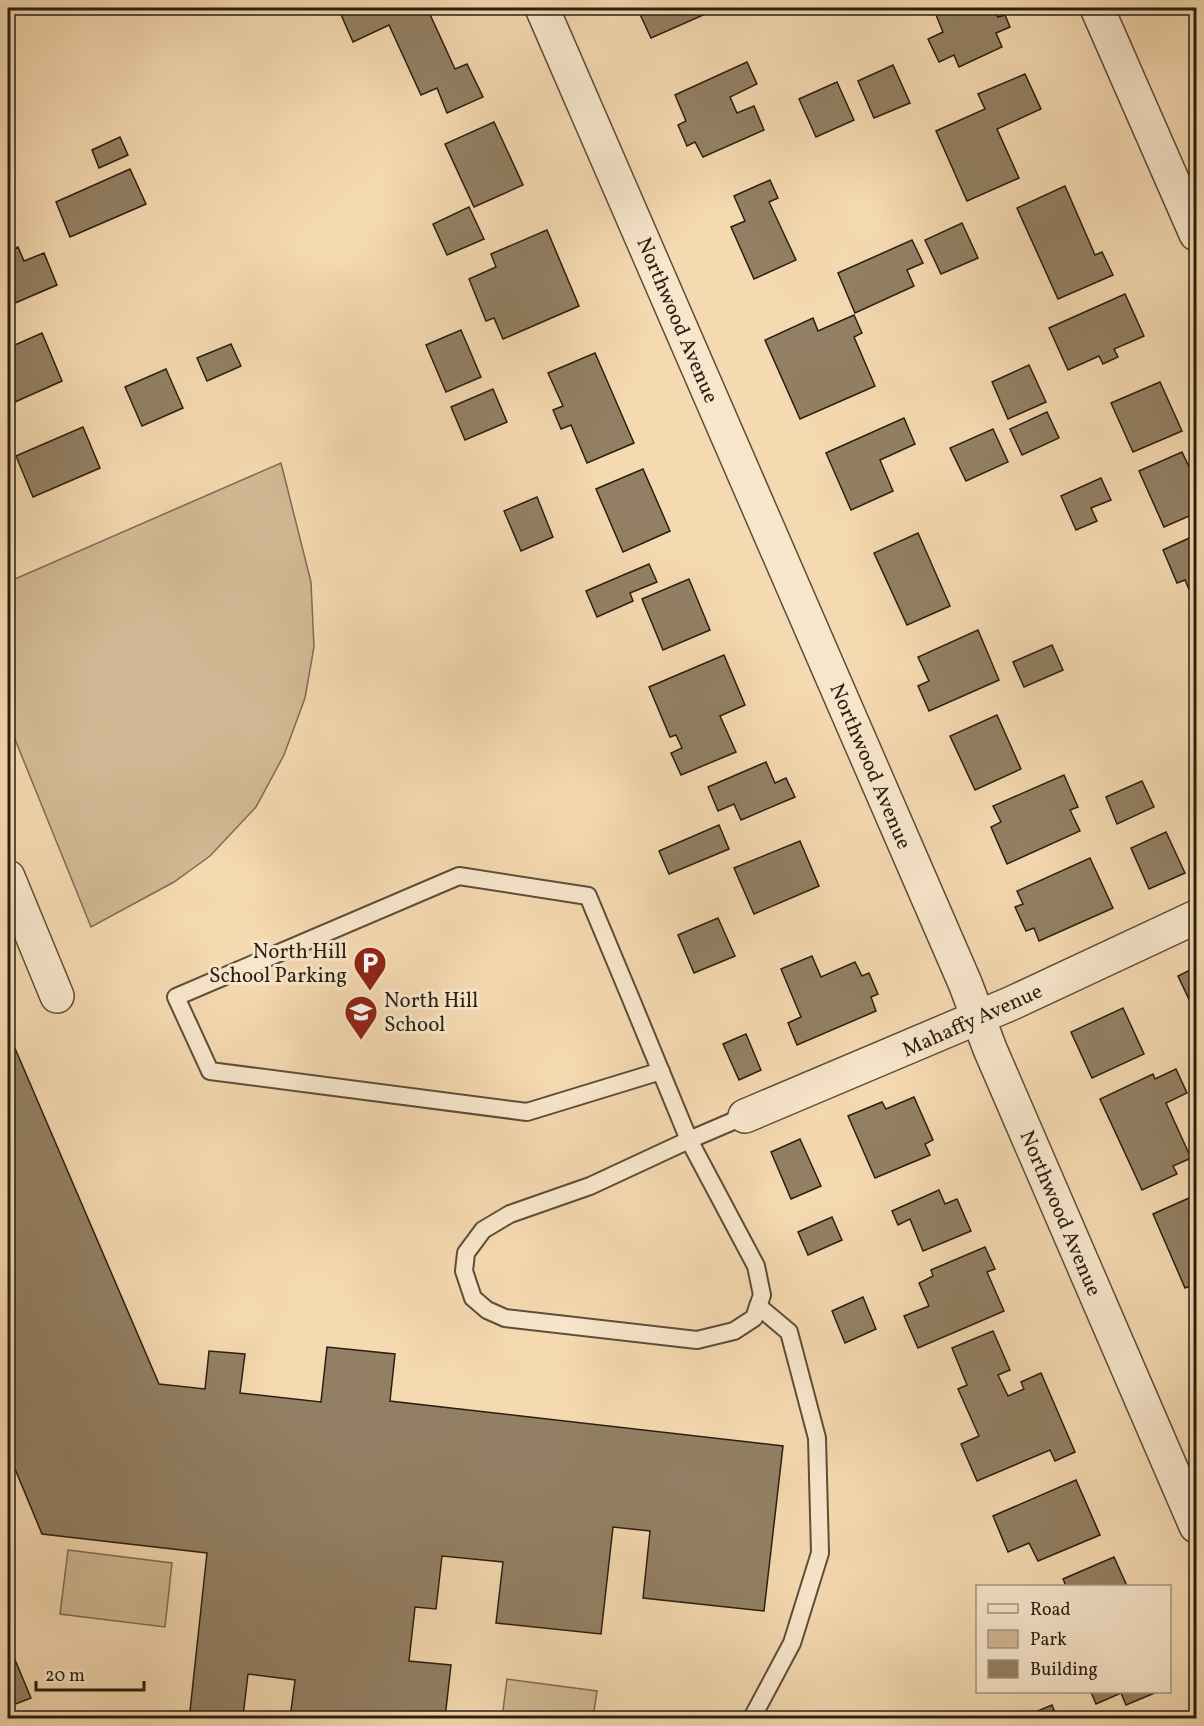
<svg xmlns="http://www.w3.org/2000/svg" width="1204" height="1726" viewBox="0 0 1204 1726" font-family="Vollkorn,serif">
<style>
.green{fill:#d2b995;stroke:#7e6c53;stroke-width:1.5}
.building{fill:#938064;stroke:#291f11;stroke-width:1.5}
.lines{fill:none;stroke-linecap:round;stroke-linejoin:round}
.lane-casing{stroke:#5c4e39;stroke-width:20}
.street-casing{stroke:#5c4e39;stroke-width:36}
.lane{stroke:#f8e6cc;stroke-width:16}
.street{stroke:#f8e6cc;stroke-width:33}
.labels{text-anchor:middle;stroke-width:6;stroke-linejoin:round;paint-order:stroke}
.street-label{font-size:21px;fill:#291f11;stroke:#f8e6cc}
.poi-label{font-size:21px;fill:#291f11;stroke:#f8e6cc;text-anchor:end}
</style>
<rect width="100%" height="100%" fill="#f5d9b0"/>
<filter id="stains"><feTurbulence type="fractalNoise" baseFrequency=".00333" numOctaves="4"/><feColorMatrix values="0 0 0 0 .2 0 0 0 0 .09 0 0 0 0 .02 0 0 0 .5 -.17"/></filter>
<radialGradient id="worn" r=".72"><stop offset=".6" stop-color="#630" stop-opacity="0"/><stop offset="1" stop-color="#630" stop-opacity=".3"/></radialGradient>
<g class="green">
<path d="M281 463 311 582 314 647 305 698 284 755 256 807 210 856 174 882 91 927 8 722V582Z"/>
<path d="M68 1550 172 1563 165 1627 60 1614Z"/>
<path d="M507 1679 597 1691 593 1718H502Z"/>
</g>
<g class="building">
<path d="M345 8H427L455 69 467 64 483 97 447 113 437 88 421 95 389 25 353 42 339 10Z"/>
<path d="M640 8H719L651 38 638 10Z"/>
<path d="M952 8H993L998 17 1005 15 1010 27 996 33 1002 47 959 67 954 55 939 62 928 39 943 32 936 15Z"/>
<path d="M1190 8H1196V21Z"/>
<path d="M747 62 757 84 730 97 737 113 754 106 764 130 703 157 695 142 687 146 678 125 686 121 675 95Z"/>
<path d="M893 65 910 103 874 118 858 81Z"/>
<path d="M1025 74 1041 109 997 129 1019 178 967 201 936 131 985 109 978 94Z"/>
<path d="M837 82 854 120 816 137 799 99Z"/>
<path d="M494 122 523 185 474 207 445 144Z"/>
<path d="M120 137 128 155 99 168 92 150Z"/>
<path d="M130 169 146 204 70 237 56 202Z"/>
<path d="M770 180 778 198 769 202 796 260 754 279 731 227 745 221 734 196Z"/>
<path d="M1065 186 1095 255 1102 252 1113 275 1058 299 1017 208Z"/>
<path d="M469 207 484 239 447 255 433 224Z"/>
<path d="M962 223 978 258 941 274 925 240Z"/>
<path d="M547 230 579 306 503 339 494 318 486 321 469 279 496 267 491 254Z"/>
<path d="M912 240 923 263 907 270 914 286 855 313 838 273Z"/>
<path d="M18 247 24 261 44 253 57 285 8 306V252Z"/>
<path d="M1125 294 1144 336 1114 349 1118 357 1103 364 1099 356 1068 370 1049 328Z"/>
<path d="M854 315 862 333 854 337 875 386 800 419 765 340 813 318 818 331Z"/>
<path d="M461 330 481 377 446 392 426 345Z"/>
<path d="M42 333 62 381 8 405V348Z"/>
<path d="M231 344 241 366 207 381 197 358Z"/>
<path d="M595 353 634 443 587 463 571 425 561 429 553 410 563 406 548 373Z"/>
<path d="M1029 365 1046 402 1008 419 992 382Z"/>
<path d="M166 369 183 408 142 426 125 387Z"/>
<path d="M1160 382 1182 431 1133 452 1111 403Z"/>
<path d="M493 389 507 422 465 440 451 407Z"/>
<path d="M1047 412 1059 438 1022 455 1010 429Z"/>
<path d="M904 418 915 444 880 460 893 491 851 510 826 453Z"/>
<path d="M83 427 100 468 33 497 16 456Z"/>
<path d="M993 429 1008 462 966 481 950 448Z"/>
<path d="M1182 452 1191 471 1196 468V513L1164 527 1139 471Z"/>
<path d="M643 469 670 531 623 552 596 489Z"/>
<path d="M1101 478 1111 500 1091 508 1097 521 1076 530 1061 496Z"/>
<path d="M537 497 553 537 521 551 504 511Z"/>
<path d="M918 533 950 606 907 625 874 553Z"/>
<path d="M1196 535V606L1185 580 1177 583 1163 550Z"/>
<path d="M649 564 657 582 630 593 633 601 597 617 586 591Z"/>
<path d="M689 579 710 630 663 650 642 599Z"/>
<path d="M978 630 999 680 929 711 918 686 929 681 918 657Z"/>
<path d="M1052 645 1063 670 1024 687 1013 662Z"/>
<path d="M724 655 745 705 720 716 736 752 681 775 671 753 682 748 676 735 670 737 649 687Z"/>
<path d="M997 715 1021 769 975 790 950 736Z"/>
<path d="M766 762 775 783 786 778 795 797 741 820 734 804 718 811 708 787Z"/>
<path d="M1064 775 1078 807 1070 810 1080 831 1007 864 991 827 1001 822 993 806Z"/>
<path d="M1142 781 1154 807 1117 824 1106 797Z"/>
<path d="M719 825 729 849 669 874 659 851Z"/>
<path d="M1166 832 1185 873 1149 889 1131 848Z"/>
<path d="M800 841 819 886 754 914 734 868Z"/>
<path d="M1090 858 1113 908 1039 941 1034 928 1026 931 1015 907 1023 904 1017 891Z"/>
<path d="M718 918 735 956 694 973 678 935Z"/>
<path d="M812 956 821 977 855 962 862 976 869 973 878 994 871 997 876 1011 797 1045 788 1023 801 1017 781 969Z"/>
<path d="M1196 967V1009L1194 1010 1178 976Z"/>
<path d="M1123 1008 1144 1054 1092 1078 1071 1032Z"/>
<path d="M746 1034 761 1070 739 1080 723 1044Z"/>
<path d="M14 1046 159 1384 205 1389 209 1351 245 1354 240 1393 321 1402 327 1347 395 1354 390 1401 783 1446 764 1611 643 1598 650 1531 613 1527 601 1634 496 1623 503 1562 442 1556 436 1609 415 1607 409 1661 451 1665 445 1718H290L295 1680 248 1674 243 1717 190 1711 207 1553 42 1534 8 1452V1049Z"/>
<path d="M1176 1069 1187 1093 1166 1103 1191 1158 1173 1166 1177 1174 1142 1190 1100 1099 1153 1074 1155 1079Z"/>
<path d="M914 1097 933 1140 925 1144 930 1155 875 1178 848 1116 882 1102 886 1109Z"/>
<path d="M800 1139 821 1186 791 1199 771 1152Z"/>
<path d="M939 1190 945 1204 957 1199 971 1231 923 1251 910 1219 898 1225 892 1211Z"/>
<path d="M1196 1195V1284L1185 1288 1153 1214Z"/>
<path d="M832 1217 842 1240 808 1255 798 1232Z"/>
<path d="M985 1247 995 1269 987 1272 1004 1311 918 1348 904 1316 929 1306 919 1283 933 1276 931 1270Z"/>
<path d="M863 1297 876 1329 845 1343 832 1311Z"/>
<path d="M993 1331 1010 1370 998 1375 1008 1396 1024 1389 1021 1382 1041 1373 1075 1452 1055 1461 1050 1450 977 1481 961 1444 979 1436 958 1389 967 1385 952 1348Z"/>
<path d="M1076 1480 1100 1535 1038 1561 1029 1543 1008 1552 993 1516Z"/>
<path d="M1114 1557 1127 1586H1066L1063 1579Z"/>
<path d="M8 1643 31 1698 8 1707Z"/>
<path d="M1091 1692H1157L1126 1705 1121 1693 1096 1704Z"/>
<path d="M1052 1705 1057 1718H1021Z"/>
</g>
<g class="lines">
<g class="lane-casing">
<g id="lane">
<path d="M661 1071 527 1112 210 1071 176 997 459 876 588 896C622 977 656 1059 689 1140L745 1116"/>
<path d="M689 1140 756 1266 762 1295 754 1318 734 1331 697 1340 505 1318 487 1310 473 1298 464 1271 466 1253 483 1230 510 1214 590 1186Z"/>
<path d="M752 1718 792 1643 820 1553 817 1438 789 1332 758 1306"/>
</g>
</g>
<g class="street-casing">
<g id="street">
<path d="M542 8 965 983 990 1049 1196 1526"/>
<path d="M1097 8 1196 234"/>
<path d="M8 877 57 996"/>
<path d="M745 1116 1012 1003 1196 917"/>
</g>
</g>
<use href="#lane" class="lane"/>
<use href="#street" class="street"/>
</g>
<defs>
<g id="parking-pin" transform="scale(1.725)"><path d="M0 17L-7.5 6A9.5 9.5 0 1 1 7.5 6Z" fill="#8f2418" stroke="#f8e6cc"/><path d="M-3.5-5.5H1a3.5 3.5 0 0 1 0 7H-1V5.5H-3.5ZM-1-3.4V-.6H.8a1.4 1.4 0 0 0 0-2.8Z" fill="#fff"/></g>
<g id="school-pin" transform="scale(1.725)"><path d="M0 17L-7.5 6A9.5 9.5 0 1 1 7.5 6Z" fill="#8f2418" stroke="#f8e6cc"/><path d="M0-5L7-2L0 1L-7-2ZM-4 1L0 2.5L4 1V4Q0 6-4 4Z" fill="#fff"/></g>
</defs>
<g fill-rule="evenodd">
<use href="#parking-pin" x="370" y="963"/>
<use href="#school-pin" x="361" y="1012"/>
</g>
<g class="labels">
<g class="street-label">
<text transform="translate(678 320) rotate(67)" y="7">Northwood Avenue</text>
<text transform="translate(871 766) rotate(67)" y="7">Northwood Avenue</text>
<text transform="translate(972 1020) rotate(-24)" y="7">Mahaffy Avenue</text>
<text transform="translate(1061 1213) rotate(67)" y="7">Northwood Avenue</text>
</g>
<g class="poi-label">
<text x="347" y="958">North Hill<tspan x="347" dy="24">School Parking</tspan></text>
<text x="384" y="1007" text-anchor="start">North Hill<tspan x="384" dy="24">School</tspan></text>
</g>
</g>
<rect width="1204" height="1726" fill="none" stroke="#f5d9b0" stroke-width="30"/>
<rect x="9" y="9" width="1186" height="1708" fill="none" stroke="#291f11" stroke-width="3"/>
<rect x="15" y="15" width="1174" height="1696" fill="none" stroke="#291f11" stroke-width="1.5"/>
<rect x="976" y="1585" width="195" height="108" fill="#f8e6cc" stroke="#a59681" stroke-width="1.5"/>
<rect x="988" y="1604" width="30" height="9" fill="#f8e6cc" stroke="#a59681" stroke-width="1.5"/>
<text x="1030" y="1615" font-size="18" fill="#291f11">Road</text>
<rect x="988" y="1630" width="30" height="18" fill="#d2b995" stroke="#a59681" stroke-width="1.5"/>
<text x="1030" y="1645" font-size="18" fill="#291f11">Park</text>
<rect x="988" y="1660" width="30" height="18" fill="#938064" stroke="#a59681" stroke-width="1.5"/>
<text x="1030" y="1675" font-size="18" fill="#291f11">Building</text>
<path d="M36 1681v9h108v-9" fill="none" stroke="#291f11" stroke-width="3"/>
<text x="45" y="1681" font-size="18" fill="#291f11" stroke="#f8e6cc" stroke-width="4.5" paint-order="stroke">20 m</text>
<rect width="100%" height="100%" filter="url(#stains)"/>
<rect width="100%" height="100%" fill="url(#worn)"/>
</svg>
